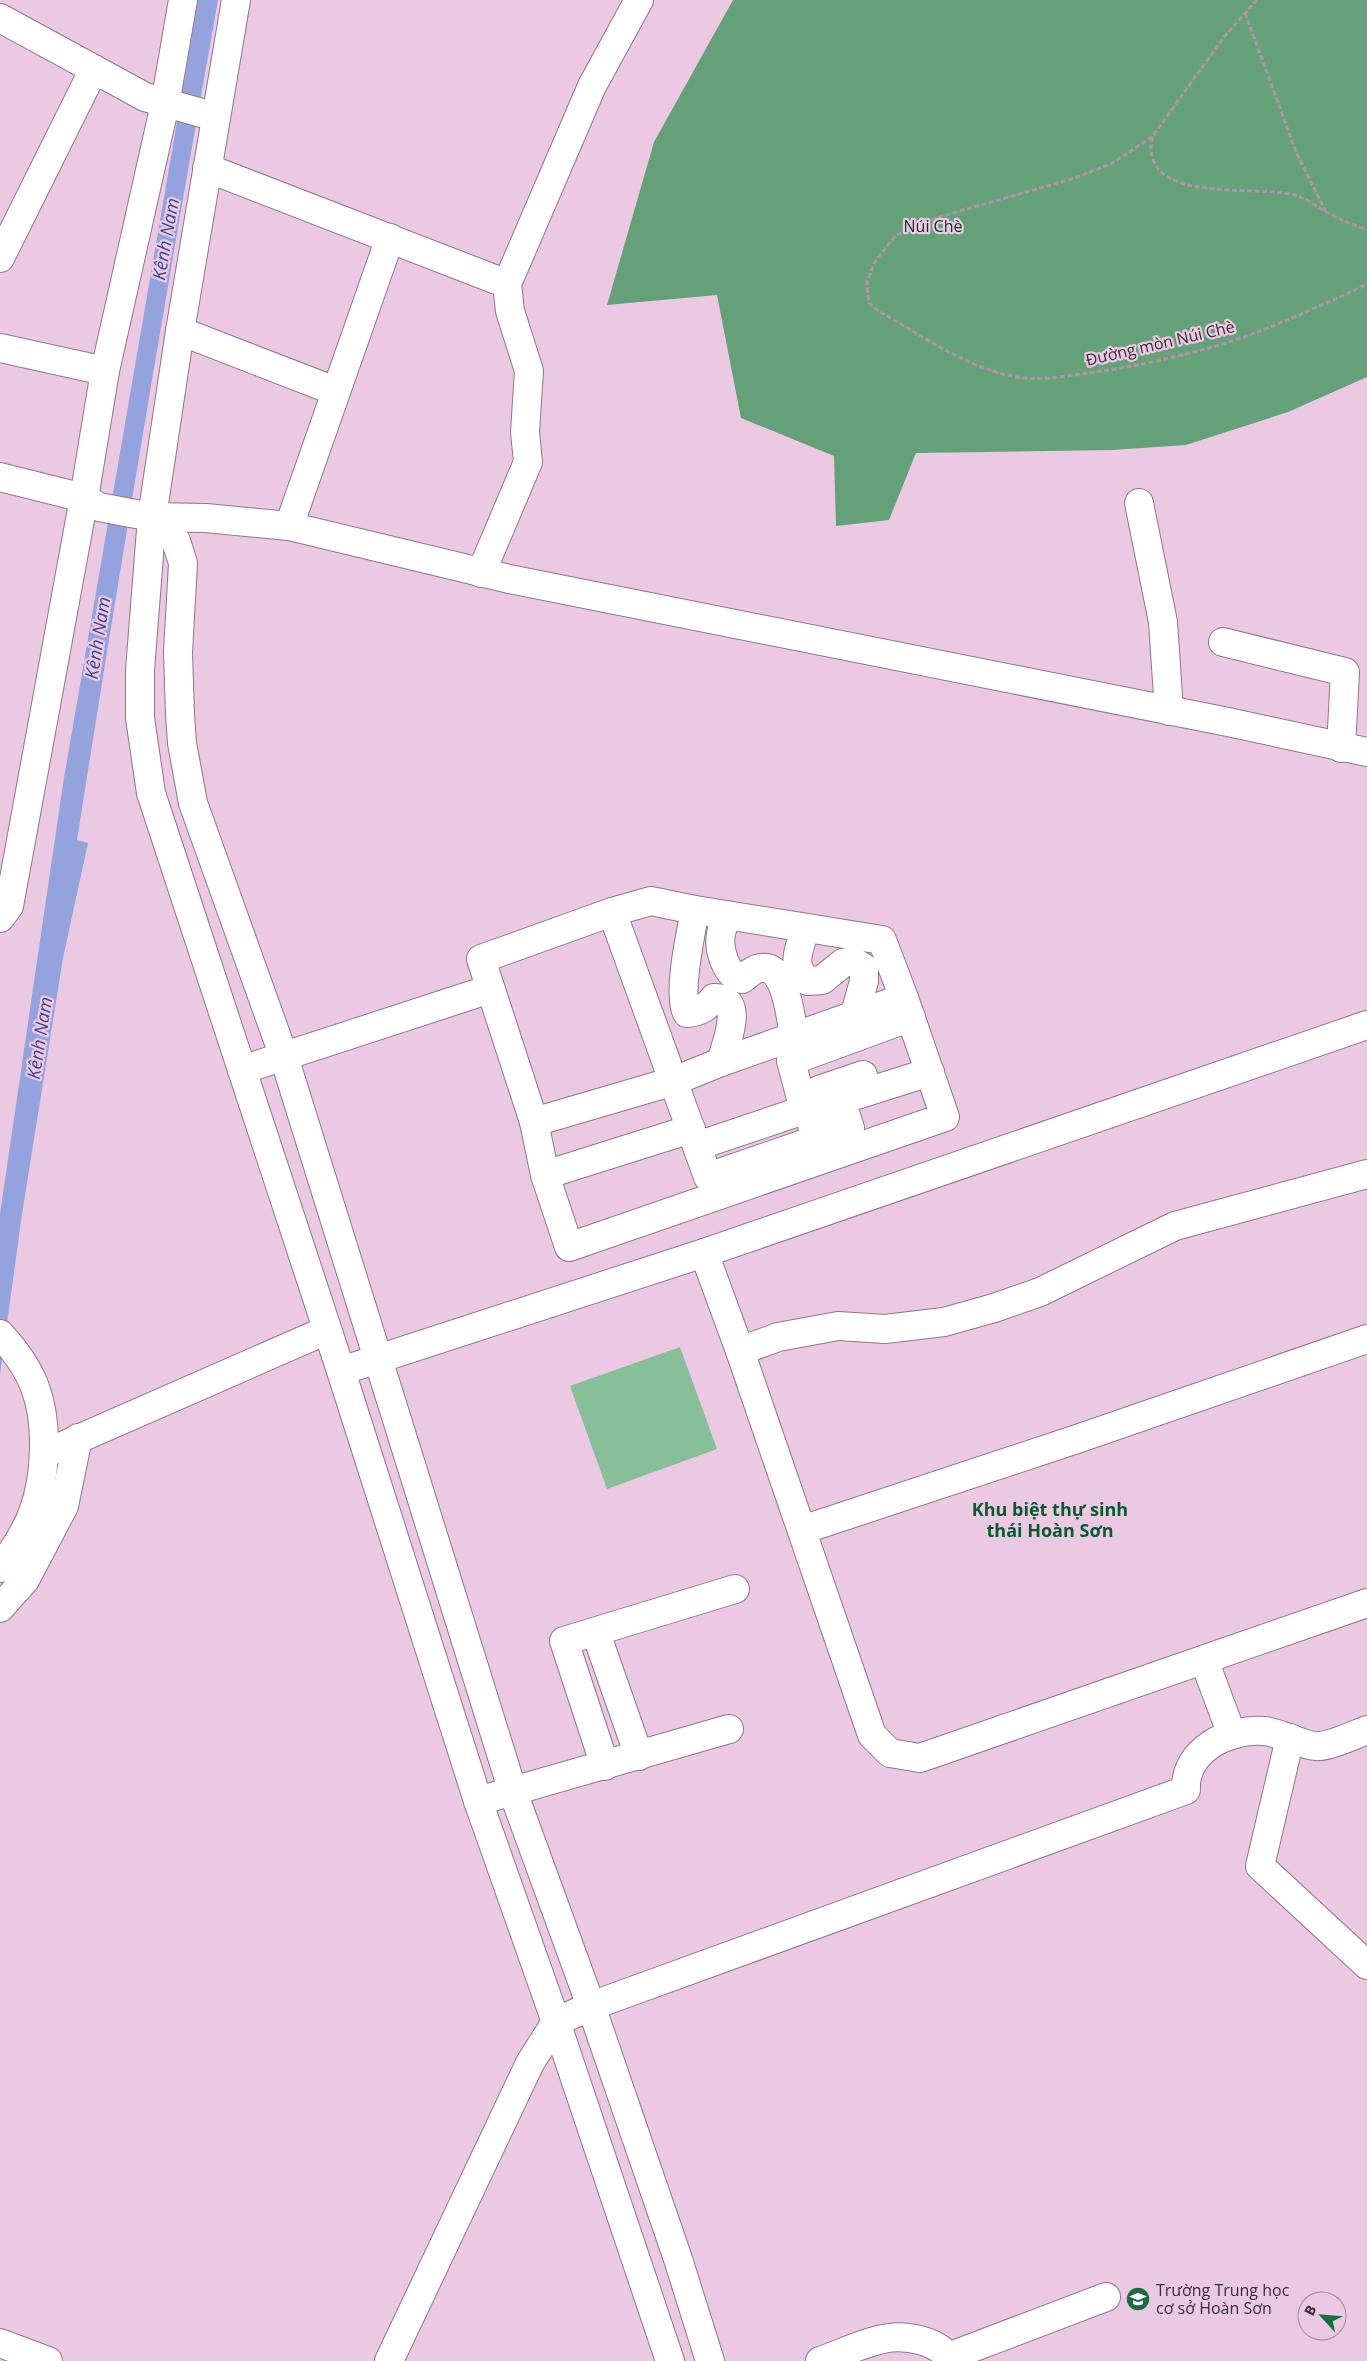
<svg xmlns="http://www.w3.org/2000/svg" width="1367" height="2361" viewBox="0 0 1367 2361" font-family="'Open Sans',sans-serif">
<style>
.green{fill:#86bf98}
.forest{fill:#64a178}
.water{fill:#94a2dd}
.lines{fill:none;stroke-linecap:round;stroke-linejoin:round}
.minor-casing{stroke:#93748c;stroke-width:30}
.major-casing{stroke:#93748c;stroke-width:30}
.highway-casing{stroke:#93748c;stroke-width:30}
.path{stroke:#af94a9;stroke-width:3;stroke-dasharray:5 2.5;stroke-linecap:butt}
.minor{stroke:#fff;stroke-width:28}
.major{stroke:#fff;stroke-width:28}
.highway{stroke:#fff;stroke-width:28}
.labels{text-anchor:middle;stroke-width:4.5;stroke-linejoin:round;paint-order:stroke}
.park-label{font-size:16px;fill:#04371c;stroke:#ebc9e3}
.street-label{font-size:16px;fill:#392c36;stroke:#ebc9e3}
.poi-label{font-size:16px;fill:#392c36;stroke:#ebc9e3;text-anchor:start}
.water-label{font-size:18px;font-style:italic;fill:#3b448c;stroke:#ebc9e3}
.neighbourhood-label{font-size:18px;font-weight:bold;fill:#065a31;stroke:#ebc9e3}
</style>
<rect width="100%" height="100%" fill="#ebc9e3"/>
<path class="green" d="M680 1347 717 1449 607 1489 570 1386Z"/>
<path class="forest" d="M733 0H1367V377L1288 412 1186 445 1112 450 916 453 889 520 836 526 834 456 741 418 717 295 607 305 654 142Z"/>
<path class="water" d="M198 0H218C168 280 121 560 77 840L88 843 63 958 22 1214 0 1374V1214L63 784Z"/>
<g class="lines">
<g class="minor-casing">
<g id="minor">
<path d="M0 18 145 97 216 117"/>
<path d="M207 168 507 284"/>
<path d="M0 258 94 69"/>
<path d="M180 331 335 391"/>
<path d="M0 348 105 371"/>
<path d="M0 477 84 498 99 507 152 517"/>
<path d="M1139 503 1163 622 1169 711"/>
<path d="M289 526 390 238"/>
<path d="M481 573 528 462 525 432 529 371 510 311 507 284 592 86 639 0"/>
<path d="M1223 642 1345 672 1341 748"/>
<path d="M651 901 695 910 882 940 904 998 945 1117 569 1247 545 1175 534 1122 481 959 612 912Z"/>
<path d="M695 910C691 933 677 993 687 1013 700 1012 706 1008 714 998 746 996 726 1044 721 1062"/>
<path d="M612 912 708 1177 850 1128 841 1100 930 1072"/>
<path d="M727 915C725 921 722 928 721 934 718 949 726 976 742 979 748 975 754 968 762 968 786 965 791 1019 794 1037"/>
<path d="M0 918 9 906 84 498 105 371 165 104 183 0"/>
<path d="M805 928C800 950 789 965 808 981L822 980 843 963 853 961 864 968V981L855 1014"/>
<path d="M242 1070 490 989"/>
<path d="M534 1122 674 1081 721 1062 904 998"/>
<path d="M812 1125 828 1120 819 1090 863 1075"/>
<path d="M697 1146 804 1110 791 1061 911 1017"/>
<path d="M1367 1174 1175 1226 1040 1292 994 1308 944 1322 885 1329 838 1326 778 1337 740 1351 872 1735 890 1753 920 1758 1367 1603"/>
<path d="M545 1175 691 1129"/>
<path d="M704 1253 740 1351"/>
<path d="M341 1371 704 1253 1367 1025"/>
<path d="M44 1454 327 1330"/>
<path d="M802 1530 1077 1439 1367 1339"/>
<path d="M0 1608 25 1580 64 1506 78 1438"/>
<path d="M596 1633 639 1756"/>
<path d="M1204 1660 1232 1735"/>
<path d="M1290 1738 1260 1866 1367 1965"/>
<path d="M605 1766 564 1641 735 1589"/>
<path d="M478 1801 729 1729"/>
<path d="M0 2343 48 2361"/>
<path d="M948 2357 1106 2297"/>
<path d="M389 2361 530 2063 556 2022 591 2006 1186 1790C1184 1750 1229 1728 1264 1731 1280 1732 1307 1748 1320 1746 1333 1745 1354 1735 1367 1730"/>
<path d="M820 2361C841 2354 862 2343 883 2339 904 2334 940 2340 950 2361"/>
</g>
</g>
<g class="major-casing">
<g id="major">
<path d="M236 0 180 331 152 517 140 670V718L151 793 341 1371 478 1801 556 2022 670 2361"/>
<path d="M152 517 176 541 183 563 178 652 180 715 182 743 193 803 284 1057 513 1792 591 2006 678 2259 710 2361"/>
<path d="M152 517 206 518 289 526 509 579 1228 722 1367 752"/>
</g>
</g>
<g class="highway-casing">
<path id="highway" d="M0 1334C33 1370 45 1400 44 1449 43 1498 30 1530 0 1568"/>
</g>
<g class="path">
<path d="M1257 0 1224 37 1152 137C1139 206 1254 184 1295 195 1307 199 1318 207 1328 213 1341 220 1354 225 1367 230"/>
<path d="M1245 13 1296 152 1326 212"/>
<path d="M1152 137 1111 164 1075 178 922 222 895 236 874 263 867 282 869 303 877 310C921 335 966 368 1017 377 1040 381 1066 376 1089 373 1145 365 1203 352 1255 333 1293 318 1330 302 1367 284"/>
</g>
<use href="#minor" class="minor"/>
<use href="#major" class="major"/>
<use href="#highway" class="highway"/>
</g>
<defs>
<g id="school-disc" transform="scale(1.25)"><circle r="9.5" fill="#196e40" stroke="#ebc9e3"/><path d="M0-5L7-2L0 1L-7-2ZM-4 1L0 2.5L4 1V4Q0 6-4 4Z" fill="#fff"/></g>
</defs>
<g fill-rule="evenodd">
<use href="#school-disc" x="1138" y="2299"/>
</g>
<g class="labels">
<g class="park-label">
<text x="933" y="232">Núi Chè</text>
</g>
<g class="street-label">
<text transform="translate(1160 343) rotate(-13)" y="6">Đường mòn Núi Chè</text>
</g>
<g class="poi-label">
<text x="1156" y="2296">Trường Trung học<tspan x="1156" dy="18">cơ sở Hoàn Sơn</tspan></text>
</g>
<g class="water-label">
<text transform="translate(166 239) rotate(-80)" y="6">Kênh Nam</text>
<text transform="translate(98 638) rotate(-81)" y="6">Kênh Nam</text>
<text transform="translate(40 1038) rotate(-81)" y="6">Kênh Nam</text>
</g>
<g class="neighbourhood-label">
<text x="1050" y="1516">Khu biệt thự sinh<tspan x="1050" dy="21">thái Hoàn Sơn</tspan></text>
</g>
</g>
<g transform="translate(1322 2316) rotate(296)"><circle r="24" fill="#ebc9e3" stroke="#a48a9e"/>
<path d="M0-4L9 19L0 12L-9 19Z" fill="#196e40"/>
<text y="-8" font-size="14" font-weight="bold" text-anchor="middle" fill="#392c36">B</text>
</g>
</svg>
